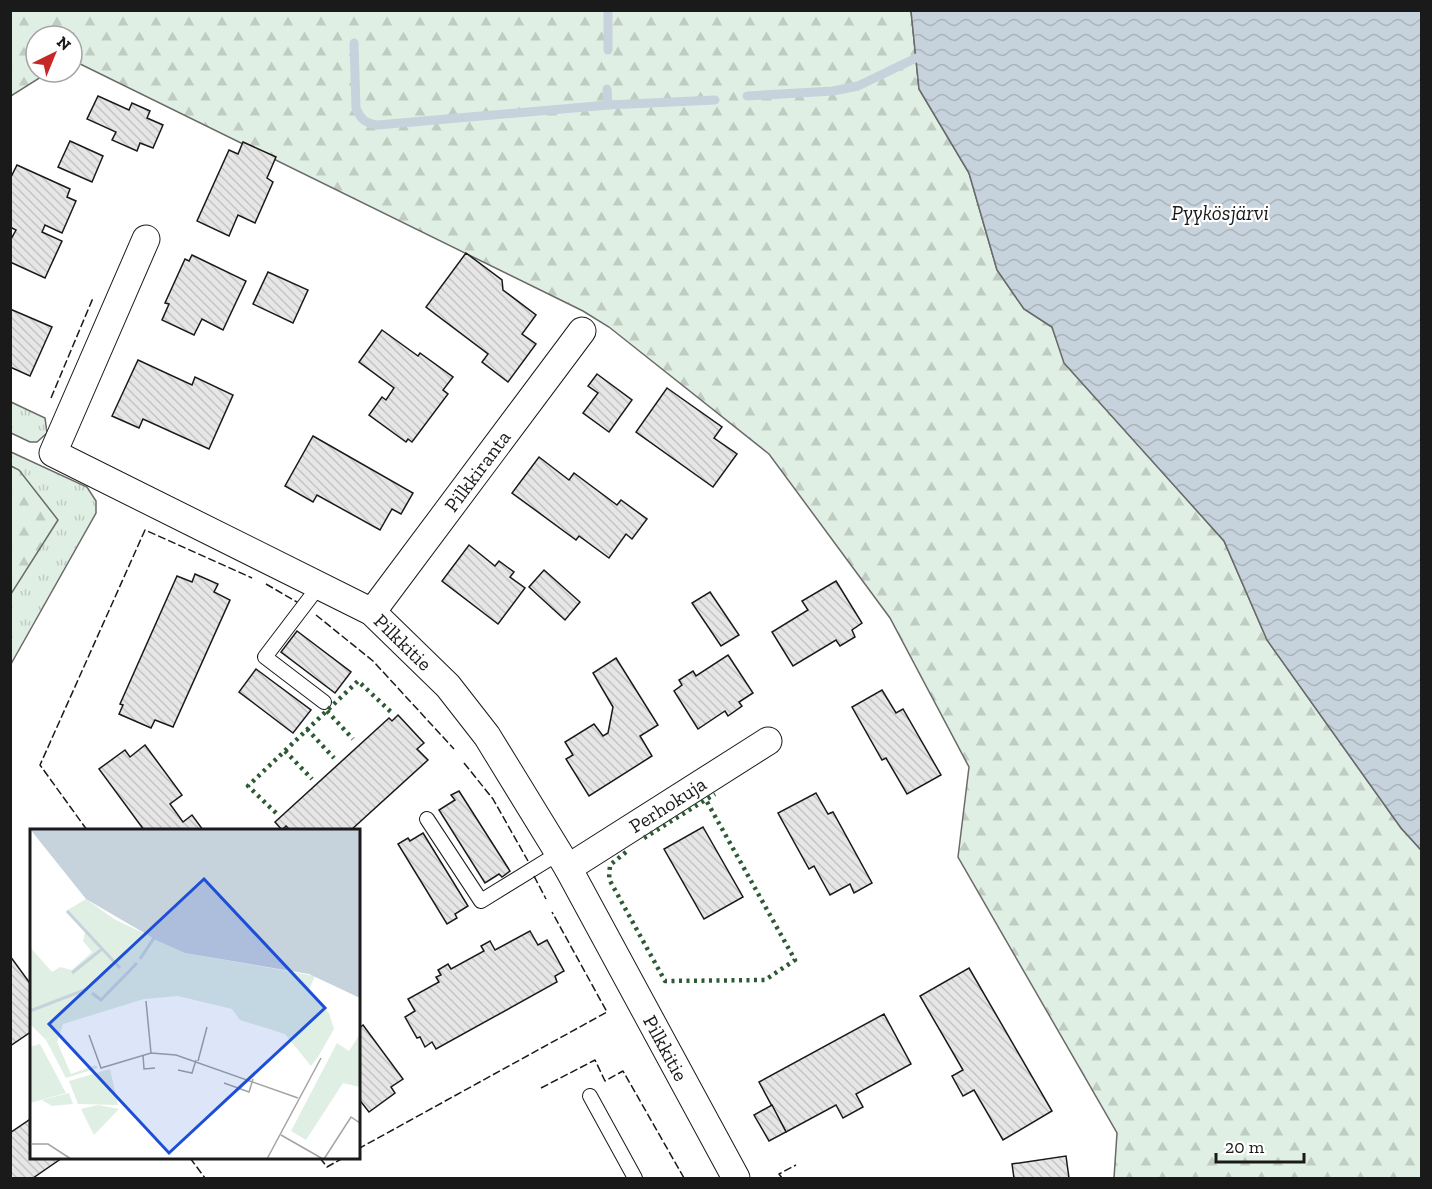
<svg xmlns="http://www.w3.org/2000/svg" width="1432" height="1189" viewBox="0 0 1432 1189" font-family="'Zilla Slab',serif">
<style>
.grass{fill:url(#grass-tufts);stroke:#6a6a6a;stroke-width:1.5}
.forest{fill:url(#forest-firs);stroke:#6a6a6a;stroke-width:1.5}
.water{fill:url(#water-waves);stroke:#6a6a6a;stroke-width:1.5}
.lines{fill:none;stroke-linecap:round;stroke-linejoin:round}
.stream{stroke:#c6d2dc;stroke-width:9}
.building{fill:url(#building-back-hatch);stroke:#1a1a1a;stroke-width:1.5}
.service-casing{stroke:#1a1a1a;stroke-width:16}
.minor-casing{stroke:#1a1a1a;stroke-width:29}
.service{stroke:#fff;stroke-width:14}
.minor{stroke:#fff;stroke-width:27}
.hedge{stroke:#2b5a34;stroke-width:4.5;stroke-dasharray:3 4.5;stroke-linecap:butt}
.fence{stroke:#1a1a1a;stroke-width:1.5;stroke-dasharray:8 3;stroke-linecap:butt}
.labels{text-anchor:middle;stroke-width:4.5;stroke-linejoin:round;paint-order:stroke}
.street-label{font-size:20px;fill:#1a1a1a;stroke:#fff}
.water-label{font-size:21px;font-style:italic;fill:#1a1a1a;stroke:#fff}
.inset-river{fill:none;stroke:#c6d2dc;stroke-width:3}
.inset-road{fill:none;stroke:#a3a3a3;stroke-width:1.5}
.view{fill:#1d4ed8;fill-opacity:0.15;stroke:#1d4ed8;stroke-width:3}
.inset-edge{fill:none;stroke:#1a1a1a;stroke-width:3}
</style>
<defs>
<pattern id="grass-tufts" width="24" height="20" patternUnits="userSpaceOnUse" patternTransform="scale(1.5)"><rect width="24" height="20" fill="#e0efe3"/><path d="M3 7l-1-3M5 7V3M7 7l1-3M15 17l-1-3M17 17v-4M19 17l1-3" fill="none" stroke="#c0ccc2"/></pattern>
<pattern id="forest-firs" width="22" height="20" patternUnits="userSpaceOnUse" patternTransform="scale(1.5)"><rect width="22" height="20" fill="#e0efe3"/><path d="M5 1l3.5 6h-7zM16 11l3.5 6h-7z" fill="#c0ccc2"/></pattern>
<pattern id="water-waves" width="16" height="10" patternUnits="userSpaceOnUse" patternTransform="scale(1.5)"><rect width="16" height="10" fill="#c6d2dc"/><path d="M0 5q4-4 8 0t8 0" fill="none" stroke="#aab4bc"/></pattern>
<pattern id="building-back-hatch" width="6" height="6" patternUnits="userSpaceOnUse" patternTransform="scale(1.5)"><rect width="6" height="6" fill="#e6e6e6"/><path d="M-1 5l2 2M0 0l6 6M5-1l2 2" fill="none" stroke="#c5c5c5"/></pattern>
</defs>
<rect width="100%" height="100%" fill="#fff"/>
<g class="grass">
<path d="M11 402 45 418 47 433 37 442H30L11 433Z"/>
<path d="M11 452 87 487 96 501V513L11 664Z"/>
</g>
<g class="forest">
<path d="M10 11H911L919 89 969 173 997 270 1024 309 1052 327 1065 363 1224 541 1267 640 1401 828 1421 850V1178H1114L1117 1133 958 857 969 767 890 618 769 454 609 327 583 311 72 60V36H36V72H49L11 96Z"/>
<path d="M11 466 19 470 58 520 11 594Z"/>
</g>
<path class="water" d="M911 11H1421V850L1401 828 1267 640 1224 541 1064 363 1052 327 1024 309 997 270 969 173 919 89Z"/>
<g class="lines">
<g class="stream">
<path d="M608 10V50"/>
<path d="M354 43 356 108C361 120 365 123 378 125L608 105 715 100"/>
<path d="M607 89 608 105"/>
<path d="M747 96 833 91 858 86 916 58"/>
</g>
</g>
<g class="building">
<path d="M98 96 129 110 132 103 150 111 147 118 163 125 153 148 140 143 137 151 112 140 116 132 87 119Z"/>
<path d="M70 141 103 156 92 182 58 167Z"/>
<path d="M243 142 276 157 267 178 273 182 255 223 238 215 229 236 197 221 229 150 238 154Z"/>
<path d="M17 165 70 189 67 197 76 201 62 233 45 225 42 232 62 241 45 278 10 262V241L16 230 10 227V179Z"/>
<path d="M466 253 502 280 503 290 536 315 522 334 536 344 508 382 482 362 488 354 426 307Z"/>
<path d="M192 255 246 281 223 330 202 319 194 335 162 320 169 304 165 303 185 259 189 261Z"/>
<path d="M268 272 308 290 293 323 253 304Z"/>
<path d="M10 309 52 327 30 376 10 367Z"/>
<path d="M382 330 418 356 420 353 453 377 443 390 448 394 412 442 408 439 406 442 369 415 382 397 386 400 394 388 359 362Z"/>
<path d="M138 360 192 385 195 377 233 395 209 449 143 419 139 428 112 416Z"/>
<path d="M597 374 632 400 609 432 583 413 598 393 588 386Z"/>
<path d="M667 388 722 427 714 438 737 454 713 487 636 432Z"/>
<path d="M313 436 413 493 401 514 392 509 380 530 317 495 313 502 285 486Z"/>
<path d="M539 457 569 480 574 473 617 505 621 500 647 519 632 539 626 534 609 558 579 536 576 540 512 493Z"/>
<path d="M469 545 495 566 499 561 514 572 510 577 525 588 498 624 442 581Z"/>
<path d="M544 570 580 602 565 620 529 587Z"/>
<path d="M195 574 218 584 214 592 230 600 173 727 155 720 151 728 119 714 123 705 120 704 177 576 192 582Z"/>
<path d="M836 581 862 623 852 630 855 637 840 646 836 640 793 666 772 632 808 610 802 601Z"/>
<path d="M710 592 739 635 721 646 692 603Z"/>
<path d="M297 631 351 672 335 693 281 652Z"/>
<path d="M728 655 753 693 739 702 742 706 728 716 725 711 698 729 674 691 682 685 679 680 693 671 696 676Z"/>
<path d="M616 658 658 725 640 736 652 756 589 796 566 759 573 755 565 742 594 724 603 736 608 733 613 707 593 673Z"/>
<path d="M256 669 311 710 293 733 239 692Z"/>
<path d="M882 690 896 713 903 709 941 775 907 794 886 758 882 760 852 707Z"/>
<path d="M398 715 424 743 417 749 428 760 351 830H290L286 826 282 830 275 822 389 718 392 721Z"/>
<path d="M145 745 182 795 170 804 183 822 192 815 203 830H144L99 769 125 750 130 757Z"/>
<path d="M459 791 510 871 502 877 499 874 485 883 439 810 455 800 451 795Z"/>
<path d="M816 793 828 814 833 812 872 883 854 893 850 884 830 895 814 866 809 869 778 813Z"/>
<path d="M703 827 743 897 704 919 664 849Z"/>
<path d="M423 833 468 906 455 914 457 918 447 924 398 844 408 838 410 841Z"/>
<path d="M530 931 538 945 547 940 564 971 555 976 557 982 436 1049 432 1042 425 1047 420 1037 417 1038 405 1017 415 1011 408 999 439 982 436 977 441 975 438 970 448 964 451 969 484 951 481 946 490 941 495 950Z"/>
<path d="M10 956 32 986V1031L10 1046Z"/>
<path d="M969 968 1052 1111 1003 1140 974 1090 963 1096 952 1076 963 1070 920 996Z"/>
<path d="M884 1014 911 1064 856 1094 863 1107 843 1118 836 1105 786 1132 759 1082Z"/>
<path d="M363 1025 403 1079 391 1087 395 1093 369 1112 358 1098V1029Z"/>
<path d="M772 1105 786 1132 769 1141 754 1115Z"/>
<path d="M32 1118V1158H62L33 1178H10V1133Z"/>
<path d="M1066 1156 1069 1178H1014L1012 1164Z"/>
</g>
<g class="lines">
<g class="service-casing">
<g id="service">
<path d="M319 586 265 657 324 702"/>
<path d="M427 819 481 901 559 853"/>
<path d="M590 1096 635 1178"/>
</g>
</g>
<g class="minor-casing">
<g id="minor">
<path id="s1" d="M146 239 53 453 372 612 448 686 487 736 568 868 736 1178"/>
<path id="s2" d="M372 612 582 331"/>
<path id="s3" d="M568 868 768 741"/>
</g>
</g>
<use href="#service" class="service"/>
<use href="#minor" class="minor"/>
<g class="hedge">
<path d="M327 711 353 739"/>
<path d="M307 729 334 758"/>
<path d="M285 751 312 779"/>
<path d="M276 813 248 786 358 681 391 712"/>
<path d="M644 838 715 794"/>
<path d="M626 852 610 865 609 879 665 981 765 980 795 960 706 800"/>
</g>
<g class="fence">
<path d="M51 398 93 298"/>
<path d="M266 584 297 602"/>
<path d="M316 615 373 661 454 749"/>
<path d="M464 763 493 799 528 861"/>
<path d="M87 830 40 765 145 530 252 578"/>
<path d="M534 876 546 899"/>
<path d="M541 1088 595 1060 605 1081 623 1071 684 1178"/>
<path d="M358 1149 607 1012 552 912"/>
<path d="M190 1158 205 1178"/>
<path d="M320 1158 327 1167 343 1158"/>
<path d="M782 1178 779 1174 796 1165"/>
</g>
</g>
<g class="labels">
<g class="street-label">
<text dy="7" stroke="none"><textPath href="#s2" startOffset="176">Pilkkiranta</textPath></text>
<text dy="7" stroke="none"><textPath href="#s1" startOffset="633">Pilkkitie</textPath></text>
<text dy="7" stroke="none"><textPath href="#s3" startOffset="118">Perhokuja</textPath></text>
<text dy="7" stroke="none"><textPath href="#s1" startOffset="1119">Pilkkitie</textPath></text>
</g>
<g class="water-label">
<text x="1220" y="220">Pyykösjärvi</text>
</g>
</g>
<g transform="translate(30 829)">
<rect width="330" height="330" fill="#fff"/>
<path d="M30 204 27 213 41 245 66 236 68 239 36 249 16 211ZM80 240 88 276 48 275 39 252ZM39 264 43 275 22 277 12 271ZM68 276 89 280 64 306 51 280Z" fill="#e0efe3"/>
<path d="M56 70 84 90 155 124 285 147 278 163 299 184 304 200 288 228 281 237 255 205 210 191 202 180 148 167 114 170 33 195 30 204 16 211 0 195V118L22 143 30 138 42 141 62 123 53 112 55 103 36 82ZM330 205V258L313 254 276 311 261 302 307 214 319 222ZM10 215 36 264 0 274V218ZM69 244 78 246 80 271 53 269 43 253Z" fill="#e0efe3"/>
<path d="M0 0H330V169L279 145 155 124 128 112 56 70Z" fill="#c6d2dc"/>
<path class="inset-river" d="M37 82 90 139M110 130 124 109M42 144 72 120M62 164 71 171 107 134M0 182 57 160"/>
<path class="inset-road" d="M116 172 121 224M59 206 71 239 121 224 146 226 268 269M113 226 114 240 125 239M168 232 177 198M148 241 162 244 166 231M194 254 219 263 223 250M251 306 293 330M2 315H18L41 330M237 330 291 229M294 330 321 288 330 294"/>
<path class="view" d="M174 50 295 179 139 324 19 195Z"/>
<rect width="330" height="330" class="inset-edge"/>
</g>
<rect width="1432" height="1189" fill="none" stroke="#1a1a1a" stroke-width="24"/>
<g transform="translate(54 54) rotate(43)"><circle r="28" fill="#ffffff" stroke="#a3a3a3" stroke-width="1.5"/>
<path d="M0-4.5L10 22L0 15L-10 22Z" fill="#c62828"/>
<text y="-9" font-size="16" font-weight="bold" text-anchor="middle" fill="#1a1a1a">N</text>
</g>
<path d="M1216 1153v9h88v-9" fill="none" stroke="#1a1a1a" stroke-width="3"/>
<text x="1225" y="1153" font-size="18" fill="#1a1a1a" stroke="#ffffff" stroke-width="4.5" paint-order="stroke">20 m</text>
</svg>
